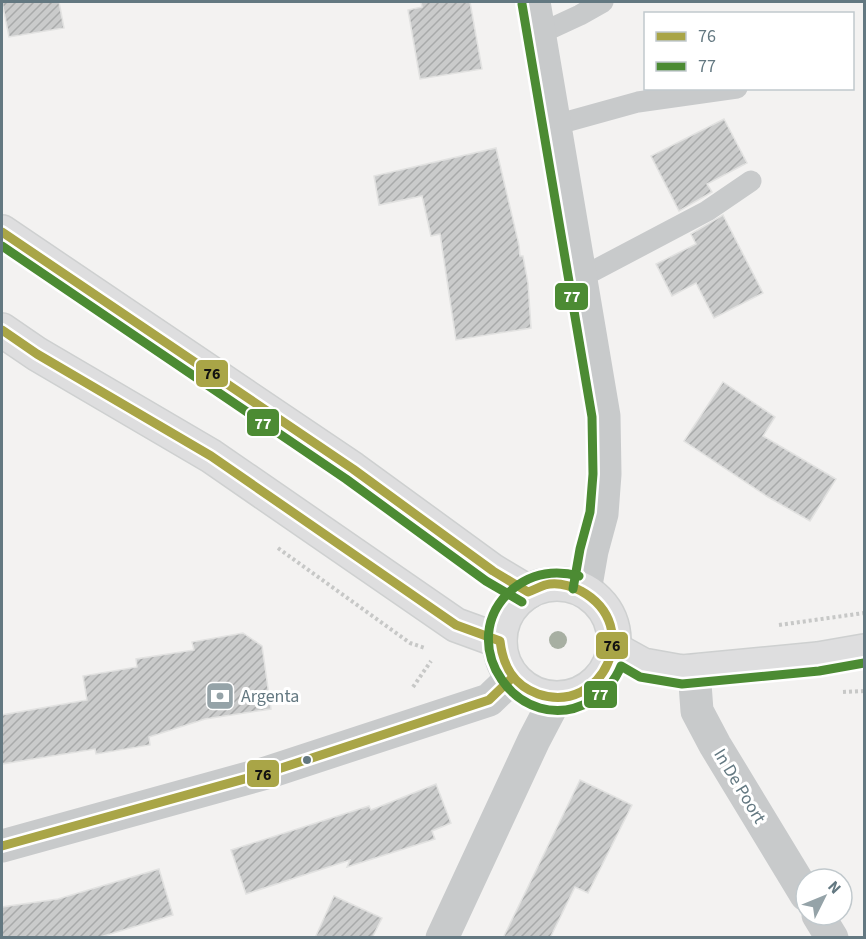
<svg xmlns="http://www.w3.org/2000/svg" width="866" height="939" viewBox="0 0 866 939" font-family="'Source Sans 3',sans-serif">
<style>
.building{fill:url(#building-hatch);stroke:#e2e2e1;stroke-width:1.5}
.lines{fill:none;stroke-linecap:round;stroke-linejoin:round}
.secondary-casing{stroke:#ced0d0;stroke-width:36}
.path{stroke:#c7c8c7;stroke-width:4;stroke-dasharray:3 3;stroke-linecap:butt}
.lane{stroke:#c8cacb;stroke-width:21}
.street{stroke:#c8cacb;stroke-width:33}
.secondary{stroke:#dededf;stroke-width:33}
.bus-1-casing{stroke:#fff;stroke-width:14}
.bus-2-casing{stroke:#fff;stroke-width:14}
.bus-1{stroke:#a9a547;stroke-width:9}
.bus-2{stroke:#4c8b33;stroke-width:9}
.tree{fill:#a7afa2}
.bus-dot{fill:#637881;stroke:#fff;stroke-width:2}
.labels{text-anchor:middle;stroke-width:6;stroke-linejoin:round;paint-order:stroke}
.poi-label{font-size:18px;fill:#637881;stroke:#fff;text-anchor:start}
.street-label{font-size:18px;fill:#637881;stroke:#fff}
.line-badge{stroke:#fff;stroke-width:2}
.badge-label{font-size:16px;text-anchor:middle;font-weight:bold;fill:#fff}
.pale-badge-label{font-size:16px;text-anchor:middle;font-weight:bold;fill:#111}
</style>
<defs>
<pattern id="building-hatch" width="6" height="6" patternUnits="userSpaceOnUse" patternTransform="scale(1.5)"><rect width="6" height="6" fill="#cacbcb"/><path d="M-1 1l2-2M0 6l6-6M5 7l2-2" fill="none" stroke="#a8aaaa"/></pattern>
</defs>
<rect width="100%" height="100%" fill="#f3f2f1"/>
<g class="building">
<path d="M2 2H59L64 28 9 37Z"/>
<path d="M421 2H470L482 69 420 79 408 10 422 7Z"/>
<path d="M724 119 747 163 707 184 712 192 679 211 651 156Z"/>
<path d="M496 148 519 245 520 256H523L528 283 531 328 456 340 440 234 431 236 422 196 379 205 374 176Z"/>
<path d="M723 215 763 293 714 318 696 283 672 296 656 264 696 244 691 234Z"/>
<path d="M723 382 775 417 763 436 836 479 810 521 768 497 684 441Z"/>
<path d="M243 633 262 646 271 709 205 719 149 737 150 745 96 754 95 749 2 764V715L87 700 83 676 137 667 136 659 194 650 192 642Z"/>
<path d="M580 780 632 805 588 893 575 887 550 938H503Z"/>
<path d="M436 784 451 823 432 831 435 839 347 867 350 860 246 894 231 850 369 806 371 810Z"/>
<path d="M159 869 173 915 97 938H2V907L58 899Z"/>
<path d="M334 896 382 918 372 938H315Z"/>
</g>
<g class="lines">
<g class="secondary-casing">
<g id="secondary">
<path d="M2 232 353 469 493 571 528 592"/>
<path d="M2 330 37 354 211 456 456 625 500 641"/>
<circle cx="557" cy="641" r="57"/>
<path d="M614 649 643 665 682 672 818 659 864 651"/>
</g>
</g>
<g class="path">
<path d="M278 548 410 643 425 648"/>
<path d="M779 625 864 613"/>
<path d="M413 687 431 661"/>
<path d="M843 692 864 691"/>
</g>
<g class="lane">
<path d="M539 34 580 15 603 2"/>
<path d="M555 125 638 102 737 88"/>
<path d="M580 278 707 211 751 181"/>
</g>
<g class="street">
<path d="M534 2 604 416 605 474 602 514 592 551 585 591"/>
<path d="M694 670 697 711 715 745 806 895"/>
<path d="M2 846 266 773 489 700 513 677"/>
<path d="M818 915 832 938"/>
<path d="M442 938 534 740 556 698"/>
</g>
<use href="#secondary" class="secondary"/>
<g class="bus-1-casing">
<g id="bus-1">
<path d="M2 232 353 469 493 571 528 592C534 590 539 587 545 585 557 582 571 586 581 591 645 626 602 716 538 694 513 685 503 666 500 641L456 625 211 456 37 354 2 330"/>
<path d="M2 846 266 773 489 700 513 677"/>
</g>
</g>
<g class="bus-2-casing">
<g id="bus-2">
<path d="M522 4 592 417 593 474 590 512 580 549 573 589"/>
<path d="M2 246 346 479 486 581 522 602"/>
<path d="M579 576C556 570 533 573 514 588 449 640 520 742 591 701 604 693 615 681 621 666L640 677 682 684 819 671 864 663"/>
</g>
</g>
<use href="#bus-1" class="bus-1"/>
<use href="#bus-2" class="bus-2"/>
</g>
<circle class="tree" cx="558" cy="640" r="9"/>
<defs>
<g id="bank-square" transform="scale(1.5)"><rect x="-9" y="-9" width="18" height="18" rx="4" fill="#95a3a8" stroke="#fff"/><path d="M-6-4H6V4H-6ZM0-2.3a2.3 2.3 0 1 0 0 4.6a2.3 2.3 0 1 0 0-4.6Z" fill="#fff"/></g>
</defs>
<g fill-rule="evenodd">
<use href="#bank-square" x="220" y="696"/>
</g>
<circle class="bus-dot" cx="307" cy="760" r="5"/>
<g class="labels">
<g class="poi-label">
<text x="241" y="702">Argenta</text>
</g>
<g class="street-label">
<text transform="translate(740 786) rotate(59)" y="6">In De Poort</text>
</g>
</g>
<g class="line-badge">
<rect x="554" y="282" width="35" height="29" rx="6" fill="#4c8b33"/>
<rect x="195" y="359" width="34" height="29" rx="6" fill="#a9a547"/>
<rect x="246" y="408" width="34" height="29" rx="6" fill="#4c8b33"/>
<rect x="595" y="631" width="34" height="29" rx="6" fill="#a9a547"/>
<rect x="583" y="680" width="35" height="29" rx="6" fill="#4c8b33"/>
<rect x="246" y="759" width="34" height="29" rx="6" fill="#a9a547"/>
</g>
<g class="badge-label">
<text x="572" y="302">77</text>
<text x="263" y="429">77</text>
<text x="600" y="700">77</text>
</g>
<g class="pale-badge-label">
<text x="212" y="379">76</text>
<text x="612" y="651">76</text>
<text x="263" y="780">76</text>
</g>
<rect width="866" height="939" fill="none" stroke="#637881" stroke-width="6"/>
<rect x="644" y="12" width="210" height="78" fill="#ffffff" stroke="#c1c9cd" stroke-width="1.5"/>
<rect x="656" y="32" width="30" height="9" fill="#a9a547" stroke="#c1c9cd" stroke-width="1.5"/>
<text x="698" y="42" font-size="18" fill="#637881">76</text>
<rect x="656" y="62" width="30" height="9" fill="#4c8b33" stroke="#c1c9cd" stroke-width="1.5"/>
<text x="698" y="72" font-size="18" fill="#637881">77</text>
<g transform="translate(824 897) rotate(47)"><circle r="28" fill="#ffffff" stroke="#c1c9cd" stroke-width="1.5"/>
<path d="M0-4.5L10 22L0 15L-10 22Z" fill="#95a3a8"/>
<text y="-9" font-size="16" font-weight="bold" text-anchor="middle" fill="#637881">N</text>
</g>
</svg>
